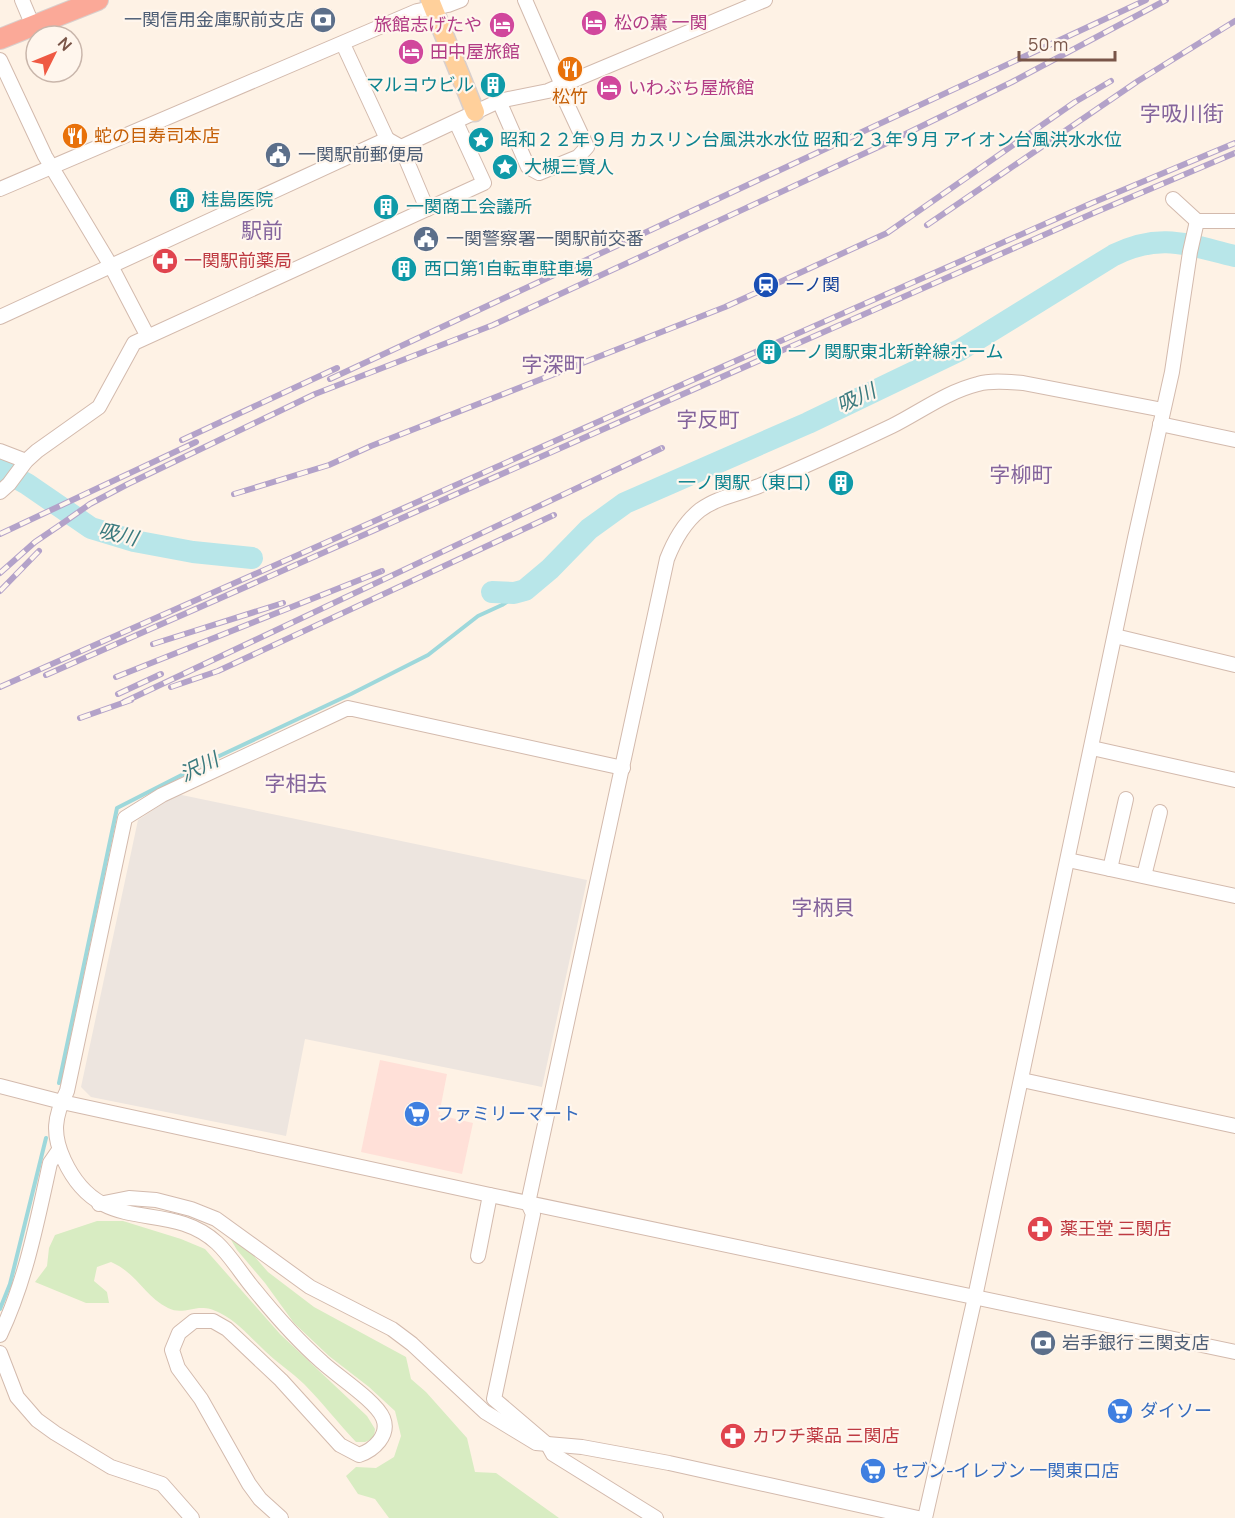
<svg xmlns="http://www.w3.org/2000/svg" width="1235" height="1518" viewBox="0 0 1235 1518" font-family="Manrope,'Noto Sans JP',sans-serif">
<style>
.commercial{fill:#ffe0d8}
.industrial{fill:#ede5df}
.green{fill:#d8ecc2}
.lines{fill:none;stroke-linecap:round;stroke-linejoin:round}
.stream{stroke:#9ed8db;stroke-width:4}
.river{stroke:#b8e6e9;stroke-width:22}
.minor-casing{stroke:#d3baad;stroke-width:16}
.major-casing{stroke:#d9cfcc;stroke-width:21}
.highway-casing{stroke:#d9cfcc;stroke-width:22}
.minor{stroke:#fff;stroke-width:14}
.major{stroke:#ffd09b;stroke-width:18}
.highway{stroke:#fba998;stroke-width:20}
.rail-casing{stroke:#b3a2c9;stroke-width:6}
.rail{stroke:#fff6ed;stroke-width:4;stroke-dasharray:11;stroke-linecap:butt}
.labels{text-anchor:middle;stroke-width:4.5;stroke-linejoin:round;paint-order:stroke}
.service-label{font-size:18px;fill:#4e5e75;stroke:#fff6ed;text-anchor:start}
.hotel-label{font-size:18px;fill:#b23c85;stroke:#fff6ed;text-anchor:start}
.culture-label{font-size:18px;fill:#0d838f;stroke:#fff6ed;text-anchor:start}
.food-label{font-size:18px;fill:#c56008;stroke:#fff6ed}
.health-label{font-size:18px;fill:#be3a42;stroke:#fff6ed;text-anchor:start}
.transit-label{font-size:18px;fill:#164399;stroke:#fff6ed;text-anchor:start}
.shop-label{font-size:18px;fill:#366cbe;stroke:#fff6ed;text-anchor:start}
.water-label{font-size:20px;font-style:italic;fill:#3b7a7e;stroke:#fff6ed}
.quarter-label{font-size:21px;fill:#84649c;stroke:#fff6ed}
</style>
<rect width="100%" height="100%" fill="#fef2e5"/>
<path class="commercial" d="M380 1060 447 1074 439 1115 473 1123 462 1174 361 1152Z"/>
<path class="industrial" d="M177 794 587 880 542 1087 305 1039 286 1136 91 1097 81 1087 138 820Z"/>
<g class="green">
<path d="M97 1221H123L181 1239 205 1249 280 1334 367 1416 375 1429 374 1438 365 1442H356C338 1423 322 1402 304 1384 292 1372 277 1363 265 1351 250 1337 239 1323 220 1313 197 1300 186 1317 168 1308 145 1297 137 1273 111 1262L97 1267 94 1281 107 1292 109 1303H86L35 1282 47 1266 49 1248 55 1235Z"/>
<path d="M230 1238 236 1239 247 1248 268 1272 314 1307 406 1357 411 1379 426 1392 467 1438 475 1472 496 1473 559 1518H389L375 1499 358 1494 346 1476 356 1467 376 1468 394 1457 401 1436 395 1411 369 1387 329 1356 294 1323 265 1283 237 1250Z"/>
</g>
<g class="lines">
<g class="stream">
<path d="M59 1083 117 808 215 758 351 694 428 655 478 616 502 605 525 590"/>
<path d="M0 1309 10 1284 46 1138"/>
</g>
<g class="river">
<path d="M0 469 27 484 91 528 134 541 193 552 252 558"/>
<path d="M492 592 514 593 525 590 550 569 589 529 625 503 808 423 960 350 1114 255C1161 232 1188 245 1235 256"/>
</g>
<g class="minor-casing">
<g id="minor">
<path d="M22 0 33 26"/>
<path d="M525 0 562 85"/>
<path d="M343 44 387 139"/>
<path d="M0 60 45 156 111 266 147 335"/>
<path d="M499 101 528 167 539 173 578 157 587 147 559 87"/>
<path d="M401 147 499 101 548 91 765 0"/>
<path d="M0 189 417 11 448 5 461 0"/>
<path d="M1173 199 1197 221H1235"/>
<path d="M0 317 387 139 401 147 427 209"/>
<path d="M1160 424 1235 440"/>
<path d="M0 451 26 461"/>
<path d="M0 492 9 484 26 461 37 451 99 407 134 343 484 183 456 122"/>
<path d="M1115 636 1235 665"/>
<path d="M1092 748 1235 780"/>
<path d="M1068 860 1235 896"/>
<path d="M1110 869 1126 799"/>
<path d="M1144 876 1160 812"/>
<path d="M1022 1080 1235 1126"/>
<path d="M0 1086 62 1102 490 1195 1235 1352"/>
<path d="M99 1204 129 1198 156 1200 191 1209 216 1219 310 1287 392 1329 412 1344 485 1412 536 1443 582 1447 669 1463 918 1518"/>
<path d="M478 1256 490 1195"/>
<path d="M0 1335C26 1280 37 1222 50 1163L59 1150"/>
<path d="M0 1353 17 1397 37 1420 55 1433 111 1467 162 1484 192 1518"/>
<path d="M281 1518 260 1499 249 1484 201 1399 178 1368 172 1350 179 1333 194 1321H213L227 1329 281 1380 340 1445 359 1455C374 1450 390 1435 383 1418 376 1401 337 1376 322 1362 297 1340 275 1315 254 1289 242 1275 231 1256 217 1243 167 1197 101 1240 64 1160 52 1134 54 1117 67 1091L125 818 162 795 348 708 623 768"/>
<path d="M656 1518 553 1454 548 1445 494 1399 533 1214 528 1203 667 559C674 541 685 522 700 510 718 497 739 494 759 486 803 467 848 447 892 426 920 412 946 392 978 384 992 380 1008 382 1023 383L1163 410"/>
<path d="M925 1518 975 1297 1135 538 1172 372 1190 252 1197 221"/>
</g>
</g>
<g class="major-casing">
<path id="major" d="M430 0 475 112"/>
</g>
<g class="highway-casing">
<path id="highway" d="M0 39 98 0"/>
</g>
<use href="#minor" class="minor"/>
<use href="#major" class="major"/>
<use href="#highway" class="highway"/>
<g class="rail-casing">
<g id="rail">
<path d="M927 225 1138 81 1235 21"/>
<path d="M330 379 1146 0"/>
<path d="M182 440 337 368"/>
<path d="M234 494 329 465 371 446 725 307 887 233 1075 102 1111 81"/>
<path d="M0 534 196 442"/>
<path d="M0 573 35 542 63 523 90 504 128 484 315 394 493 325 887 143 1012 82 1166 0"/>
<path d="M0 591 39 551"/>
<path d="M153 644 283 603"/>
<path d="M46 675 1096 212 1235 153"/>
<path d="M116 677 382 571"/>
<path d="M0 687 1092 203 1235 143"/>
<path d="M171 687 218 671 554 515"/>
<path d="M118 694 161 674"/>
<path d="M124 702 662 448"/>
<path d="M80 718 131 700"/>
</g>
</g>
<use href="#rail" class="rail"/>
</g>
<defs>
<g id="bank-disc" transform="scale(1.35)"><circle r="9.5" fill="#5c6f8a" stroke="#fff6ed"/><path d="M-6-4H6V4H-6ZM0-2.3a2.3 2.3 0 1 0 0 4.6a2.3 2.3 0 1 0 0-4.6Z" fill="#fff"/></g>
<g id="hotel-disc" transform="scale(1.35)"><circle r="9.5" fill="#d1479c" stroke="#fff6ed"/><path d="M-6-4.5h1.5V1H6V5H4.5V3h-9V5H-6ZM-4 0a1.8 1.8 0 1 1 3.6 0ZM.5 0V-2.5h3Q6-2.5 6 0Z" fill="#fff"/></g>
<g id="restaurant-disc" transform="scale(1.35)"><circle r="9.5" fill="#e8710a" stroke="#fff6ed"/><path d="M-5-6h1v4h1v-4h1v4h1v-4h1v5L-1.5 .5V6h-2V.5L-5-1ZM5-6V6H3V1.5H1.5Q1.5-4 5-6Z" fill="#fff"/></g>
<g id="building-disc" transform="scale(1.35)"><circle r="9.5" fill="#0f9aa8" stroke="#fff6ed"/><path d="M-4-6H4V6H1V3H-1V6H-4ZM-2.5-4.3h1.7v1.8h-1.7ZM.8-4.3h1.7v1.8H.8ZM-2.5-1h1.7V.8h-1.7ZM.8-1h1.7V.8H.8Z" fill="#fff"/></g>
<g id="sight-disc" transform="scale(1.35)"><circle r="9.5" fill="#0f9aa8" stroke="#fff6ed"/><path d="M0-6L1.8-2.2L6-1.7L2.9 1.2L3.7 5.4L0 3.3L-3.7 5.4L-2.9 1.2L-6-1.7L-1.8-2.2Z" fill="#fff"/></g>
<g id="civic-disc" transform="scale(1.35)"><circle r="9.5" fill="#5c6f8a" stroke="#fff6ed"/><path d="M-.6-6.5H3V-4.5H.6V-3L4-1V1h2V6H-6V1h2V-1L-.6-3ZM-1.2 2.5V6h2.4V2.5Z" fill="#fff"/></g>
<g id="pharmacy-disc" transform="scale(1.35)"><circle r="9.5" fill="#e0444e" stroke="#fff6ed"/><path d="M-2-6h4v4h4v4h-4v4h-4v-4h-4v-4h4Z" fill="#fff"/></g>
<g id="station-disc" transform="scale(1.35)"><circle r="9.5" fill="#1a4fb4" stroke="#fff6ed"/><path d="M-3-6H3Q5-6 5-4V2Q5 4 3 4L4.5 6H3L1.5 4h-3L-3 6H-4.5L-3 4Q-5 4-5 2V-4Q-5-6-3-6ZM-3.5-4v3h7v-3ZM-3.5 1v1.5H-2V1ZM2 1v1.5H3.5V1Z" fill="#fff"/></g>
<g id="supermarket-disc" transform="scale(1.35)"><circle r="9.5" fill="#3f7fe0" stroke="#fff6ed"/><path d="M-6-5.5h2.5l.6 2H6L4.5 2H-2.5L-4.4-4H-6ZM-1.5 3.2a1.3 1.3 0 1 0 .1 0ZM3 3.2a1.3 1.3 0 1 0 .1 0Z" fill="#fff"/></g>
</defs>
<g fill-rule="evenodd">
<use href="#bank-disc" x="323" y="20"/>
<use href="#hotel-disc" x="594" y="23"/>
<use href="#hotel-disc" x="502" y="25"/>
<use href="#hotel-disc" x="411" y="52"/>
<use href="#restaurant-disc" x="570" y="69"/>
<use href="#building-disc" x="493" y="85"/>
<use href="#hotel-disc" x="609" y="88"/>
<use href="#restaurant-disc" x="75" y="136"/>
<use href="#sight-disc" x="481" y="140"/>
<use href="#civic-disc" x="278" y="155"/>
<use href="#sight-disc" x="505" y="167"/>
<use href="#building-disc" x="182" y="200"/>
<use href="#building-disc" x="386" y="207"/>
<use href="#civic-disc" x="426" y="239"/>
<use href="#pharmacy-disc" x="165" y="261"/>
<use href="#building-disc" x="404" y="269"/>
<use href="#station-disc" x="766" y="285"/>
<use href="#building-disc" x="769" y="352"/>
<use href="#building-disc" x="841" y="483"/>
<use href="#supermarket-disc" x="417" y="1114"/>
<use href="#pharmacy-disc" x="1040" y="1229"/>
<use href="#bank-disc" x="1043" y="1343"/>
<use href="#supermarket-disc" x="1120" y="1411"/>
<use href="#pharmacy-disc" x="733" y="1436"/>
<use href="#supermarket-disc" x="873" y="1471"/>
</g>
<g class="labels">
<g class="service-label">
<text x="304" y="26" text-anchor="end">一関信用金庫駅前支店</text>
<text x="298" y="161">一関駅前郵便局</text>
<text x="446" y="245">一関警察署一関駅前交番</text>
<text x="1062" y="1349">岩手銀行 三関支店</text>
</g>
<g class="hotel-label">
<text x="614" y="29">松の薫 一関</text>
<text x="482" y="31" text-anchor="end">旅館志げたや</text>
<text x="430" y="58">田中屋旅館</text>
<text x="628" y="94">いわぶち屋旅館</text>
</g>
<g class="culture-label">
<text x="474" y="91" text-anchor="end">マルヨウビル</text>
<text x="500" y="146">昭和２２年９月 カスリン台風洪水水位 昭和２３年９月 アイオン台風洪水水位</text>
<text x="524" y="173">大槻三賢人</text>
<text x="201" y="206">桂島医院</text>
<text x="406" y="213">一関商工会議所</text>
<text x="424" y="275">西口第1自転車駐車場</text>
<text x="788" y="358">一ノ関駅東北新幹線ホーム</text>
<text x="822" y="489" text-anchor="end">一ノ関駅（東口）</text>
</g>
<g class="food-label">
<text x="570" y="103">松竹</text>
<text x="94" y="142" text-anchor="start">蛇の目寿司本店</text>
</g>
<g class="health-label">
<text x="184" y="267">一関駅前薬局</text>
<text x="1060" y="1235">薬王堂 三関店</text>
<text x="752" y="1442">カワチ薬品 三関店</text>
</g>
<g class="transit-label">
<text x="786" y="291">一ノ関</text>
</g>
<g class="shop-label">
<text x="436" y="1120">ファミリーマート</text>
<text x="1140" y="1417">ダイソー</text>
<text x="892" y="1477">セブン-イレブン 一関東口店</text>
</g>
<g class="water-label">
<text transform="translate(856 398) rotate(-25)" y="7">吸川</text>
<text transform="translate(118 534) rotate(14)" y="7">吸川</text>
<text transform="translate(199 767) rotate(-26)" y="7">沢川</text>
</g>
<g class="quarter-label">
<text x="1182" y="121">字吸川街</text>
<text x="262" y="238">駅前</text>
<text x="553" y="372">字深町</text>
<text x="708" y="427">字反町</text>
<text x="1021" y="482">字柳町</text>
<text x="296" y="791">字相去</text>
<text x="823" y="915">字柄貝</text>
</g>
</g>
<g transform="translate(54 54) rotate(47)"><circle r="28" fill="#fff6ed" stroke="#c9b6ab" stroke-width="1.5"/>
<path d="M0-4.5L10 22L0 15L-10 22Z" fill="#ef5943"/>
<text y="-9" font-size="16" font-weight="bold" text-anchor="middle" fill="#795548">N</text>
</g>
<path d="M1019 51v9h96v-9" fill="none" stroke="#795548" stroke-width="3"/>
<text x="1028" y="51" font-size="18" fill="#795548" stroke="#fff6ed" stroke-width="4.5" paint-order="stroke">50 m</text>
</svg>
